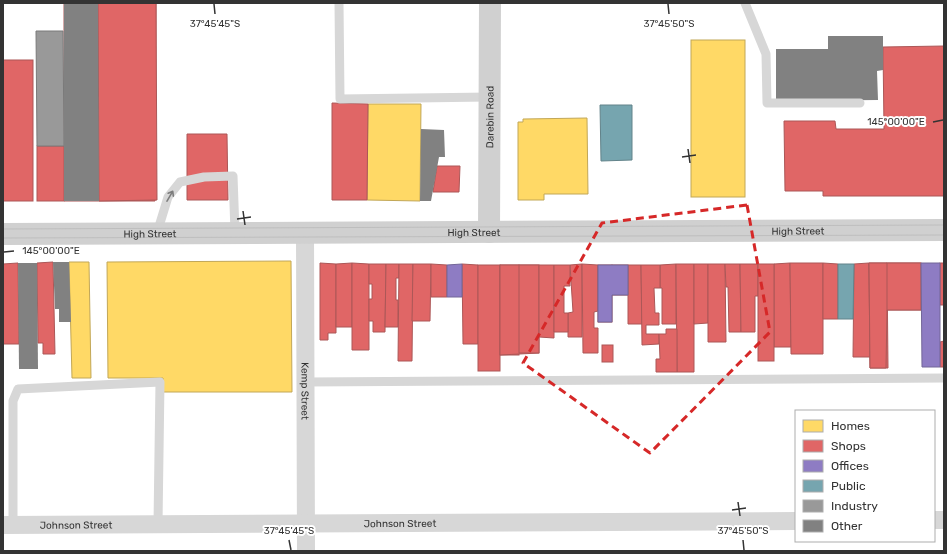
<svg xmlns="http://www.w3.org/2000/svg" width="947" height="554" viewBox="0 0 947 554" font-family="Rubik,sans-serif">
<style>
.homes{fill:#ffd966;stroke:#c2a757}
.shops{fill:#e06666;stroke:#ac5757}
.offices{fill:#8e7cc3;stroke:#736698}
.public{fill:#76a5af;stroke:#62838a}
.industry{fill:#999;stroke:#7a7a7a}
.building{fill:#818181}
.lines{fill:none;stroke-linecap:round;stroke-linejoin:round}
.service{stroke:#d7d7d7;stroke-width:9}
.minor{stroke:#d7d7d7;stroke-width:18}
.secondary{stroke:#d0d0d0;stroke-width:22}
.tram{stroke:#bebebe;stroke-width:1}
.oneway{stroke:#7d7d7d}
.marked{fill:none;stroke:#d62828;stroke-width:3;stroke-dasharray:8 5;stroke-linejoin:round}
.ticks{fill:none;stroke:#333;stroke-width:1.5}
.labels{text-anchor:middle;stroke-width:4;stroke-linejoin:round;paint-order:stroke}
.street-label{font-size:10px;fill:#333;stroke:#fff}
.ticks-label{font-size:10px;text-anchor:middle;fill:#333;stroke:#fff;stroke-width:4;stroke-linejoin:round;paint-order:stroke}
</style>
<rect width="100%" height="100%" fill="#fff"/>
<g class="homes">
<rect x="691" y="40" width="54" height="157"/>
<path d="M368 104H421L420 201 367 200Z"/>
<path d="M587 118 588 194H544V200H518V122H523V119Z"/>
<path d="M291 261 292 392H163V378H108L107 262Z"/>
<path d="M69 262H89L91 378H72Z"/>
</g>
<g class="shops">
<path d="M64 3H156L155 201H64Z"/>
<path d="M98 3H156L157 200 99 201Z"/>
<path d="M944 46V196H823V191H785L784 121H835L836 129H884L883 47Z"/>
<rect x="3" y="60" width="30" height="141"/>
<path d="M332 103 368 104 367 200H332Z"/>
<path d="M187 134H227L228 200H187Z"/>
<rect x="37" y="146" width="27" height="55"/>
<path d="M437 166H460L459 192H433Z"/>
<path d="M53 262 55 354H43V343H38L37 263Z"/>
<path d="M18 263 19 344H3V264Z"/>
<path d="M320 263 336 264V333H328V340H320Z"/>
<path d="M352 263V327H336V264Z"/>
<path d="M352 263 369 264V350H352Z"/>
<path d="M790 263 791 347H774V264Z"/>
<path d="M790 263H823V354H791Z"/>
<path d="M823 263 838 264V319H823Z"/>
<path d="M869 263 870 357H853L854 264Z"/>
<path d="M869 263H887L888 368H870Z"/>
<path d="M869 263H921V310H887L886 368H870Z"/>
<rect x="887" y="263" width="34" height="47"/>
<rect x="940" y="263" width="4" height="42"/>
<path d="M369 264H386L385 332H373V321H369V299H372V284H369Z"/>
<path d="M386 264H399V278H396V300H398V327H385Z"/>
<path d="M399 264H413L412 361H398Z"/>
<path d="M413 264H431L430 321H412Z"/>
<path d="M431 264 447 265V297H431Z"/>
<path d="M462 264 478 265V344H463Z"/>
<path d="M582 264V337H568V313L573 312 570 265Z"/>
<path d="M582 264 598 265V311L594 312V328H598V353H583Z"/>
<path d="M676 264V324H662V288H660V265Z"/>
<path d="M676 264H694V372H677Z"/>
<path d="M694 264H708V323L694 324Z"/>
<path d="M708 264H725L726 342H708Z"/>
<path d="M725 264H740L741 332H729L728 287H726Z"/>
<path d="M740 264H758V296H755V332H741Z"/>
<rect x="758" y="264" width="16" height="97"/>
<rect x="478" y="265" width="22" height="106"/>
<rect x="500" y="265" width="19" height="90"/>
<path d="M500 265H539V353L500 355Z"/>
<rect x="519" y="265" width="20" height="88"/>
<path d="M539 265H554V338L539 337Z"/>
<path d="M554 265H570V286H564V313H568V332H554Z"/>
<rect x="598" y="265" width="14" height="57"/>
<rect x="612" y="265" width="16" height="30"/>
<path d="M628 265H641L642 324H628Z"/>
<path d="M641 265H660V288H654L655 313H659V325H646V334H659V344L642 345Z"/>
<path d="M666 329H677V372H656V359H660L659 334H666Z"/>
<path d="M944 341V367H940V342Z"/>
<rect x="602" y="345" width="11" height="17"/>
</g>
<g class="offices">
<path d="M921 263H940V367H922Z"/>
<path d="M462 264V297H447V265Z"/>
<path d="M598 265H628V295H612V322H598Z"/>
</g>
<g class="public">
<path d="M600 105H632V160L601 161Z"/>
<path d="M838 264H854L853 319H838Z"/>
</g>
<path class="industry" d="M36 31H63L64 146H37Z"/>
<g class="building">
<path d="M64 3H98L99 201H64Z"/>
<path d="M828 36H883V70L877 71 878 100 776 101V49H828Z"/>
<path d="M421 129 444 130 445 157H439L431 201H420Z"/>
<path d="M53 262H69L71 322H59V309H55Z"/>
<path d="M18 263H37L38 369H19Z"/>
</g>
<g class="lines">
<g class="service">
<path d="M339 3 340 99 489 97"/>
<path d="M745 3 766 54 767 103H860"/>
<path d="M157 233 168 197 180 182 204 177 233 176 235 232"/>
<path d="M306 382 944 378"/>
<path d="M13 525V401L18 389 160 382 158 524"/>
</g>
<g class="minor">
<path id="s1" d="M305 232 306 551"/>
<path d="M934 520H944"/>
<path id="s2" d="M3 525 796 521"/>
</g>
<g class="secondary">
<path id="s3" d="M489 232 490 3"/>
<path id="s4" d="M3 234 944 230"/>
</g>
<g class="tram">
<path d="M3 229 944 225"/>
<path d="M3 238 944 235"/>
</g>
</g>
<defs><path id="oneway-shaft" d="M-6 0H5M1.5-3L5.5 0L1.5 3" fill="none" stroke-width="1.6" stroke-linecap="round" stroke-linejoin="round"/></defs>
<use class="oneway" href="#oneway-shaft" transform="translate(170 196) rotate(-60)"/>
<path class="marked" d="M747 205 770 332 650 453 523 363 602 223Z"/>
<path class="ticks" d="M214 4 215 14M668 4 669 14M933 122 943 120M688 149 690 163M682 157 696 155M243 211 245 225M237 219 251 217M4 252 14 251M738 502 740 516M732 510 746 508M289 540 291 550M743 540 744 550"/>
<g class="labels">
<g class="street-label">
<text dy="4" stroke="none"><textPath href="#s3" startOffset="115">Darebin Road</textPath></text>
<text dy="4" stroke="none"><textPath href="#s4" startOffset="795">High Street</textPath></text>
<text dy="4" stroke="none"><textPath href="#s4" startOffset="471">High Street</textPath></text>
<text dy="4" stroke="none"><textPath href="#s4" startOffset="147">High Street</textPath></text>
<text dy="4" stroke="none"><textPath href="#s1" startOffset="159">Kemp Street</textPath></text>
<text dy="4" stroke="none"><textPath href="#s2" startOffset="397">Johnson Street</textPath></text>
<text dy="4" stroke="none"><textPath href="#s2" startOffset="73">Johnson Street</textPath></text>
</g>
</g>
<g class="ticks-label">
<text x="215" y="27">37°45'45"S</text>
<text x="669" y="27">37°45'50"S</text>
<text x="896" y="125">145°00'00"E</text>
<text x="51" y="254">145°00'00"E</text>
<text x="289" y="534">37°45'45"S</text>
<text x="743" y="534">37°45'50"S</text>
</g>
<rect width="947" height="554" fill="none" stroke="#333333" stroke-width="8"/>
<rect x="795" y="410" width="140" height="132" fill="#ffffff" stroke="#adadad"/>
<rect x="803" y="420" width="20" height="12" fill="#ffd966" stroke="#adadad"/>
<text x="831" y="430" font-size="12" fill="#333333">Homes</text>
<rect x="803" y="440" width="20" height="12" fill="#e06666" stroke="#adadad"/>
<text x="831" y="450" font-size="12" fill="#333333">Shops</text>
<rect x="803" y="460" width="20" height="12" fill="#8e7cc3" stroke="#adadad"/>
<text x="831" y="470" font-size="12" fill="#333333">Offices</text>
<rect x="803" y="480" width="20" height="12" fill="#76a5af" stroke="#adadad"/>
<text x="831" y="490" font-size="12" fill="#333333">Public</text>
<rect x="803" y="500" width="20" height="12" fill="#999999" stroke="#adadad"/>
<text x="831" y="510" font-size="12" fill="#333333">Industry</text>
<rect x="803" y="520" width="20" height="12" fill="#818181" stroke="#adadad"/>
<text x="831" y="530" font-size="12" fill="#333333">Other</text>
</svg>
